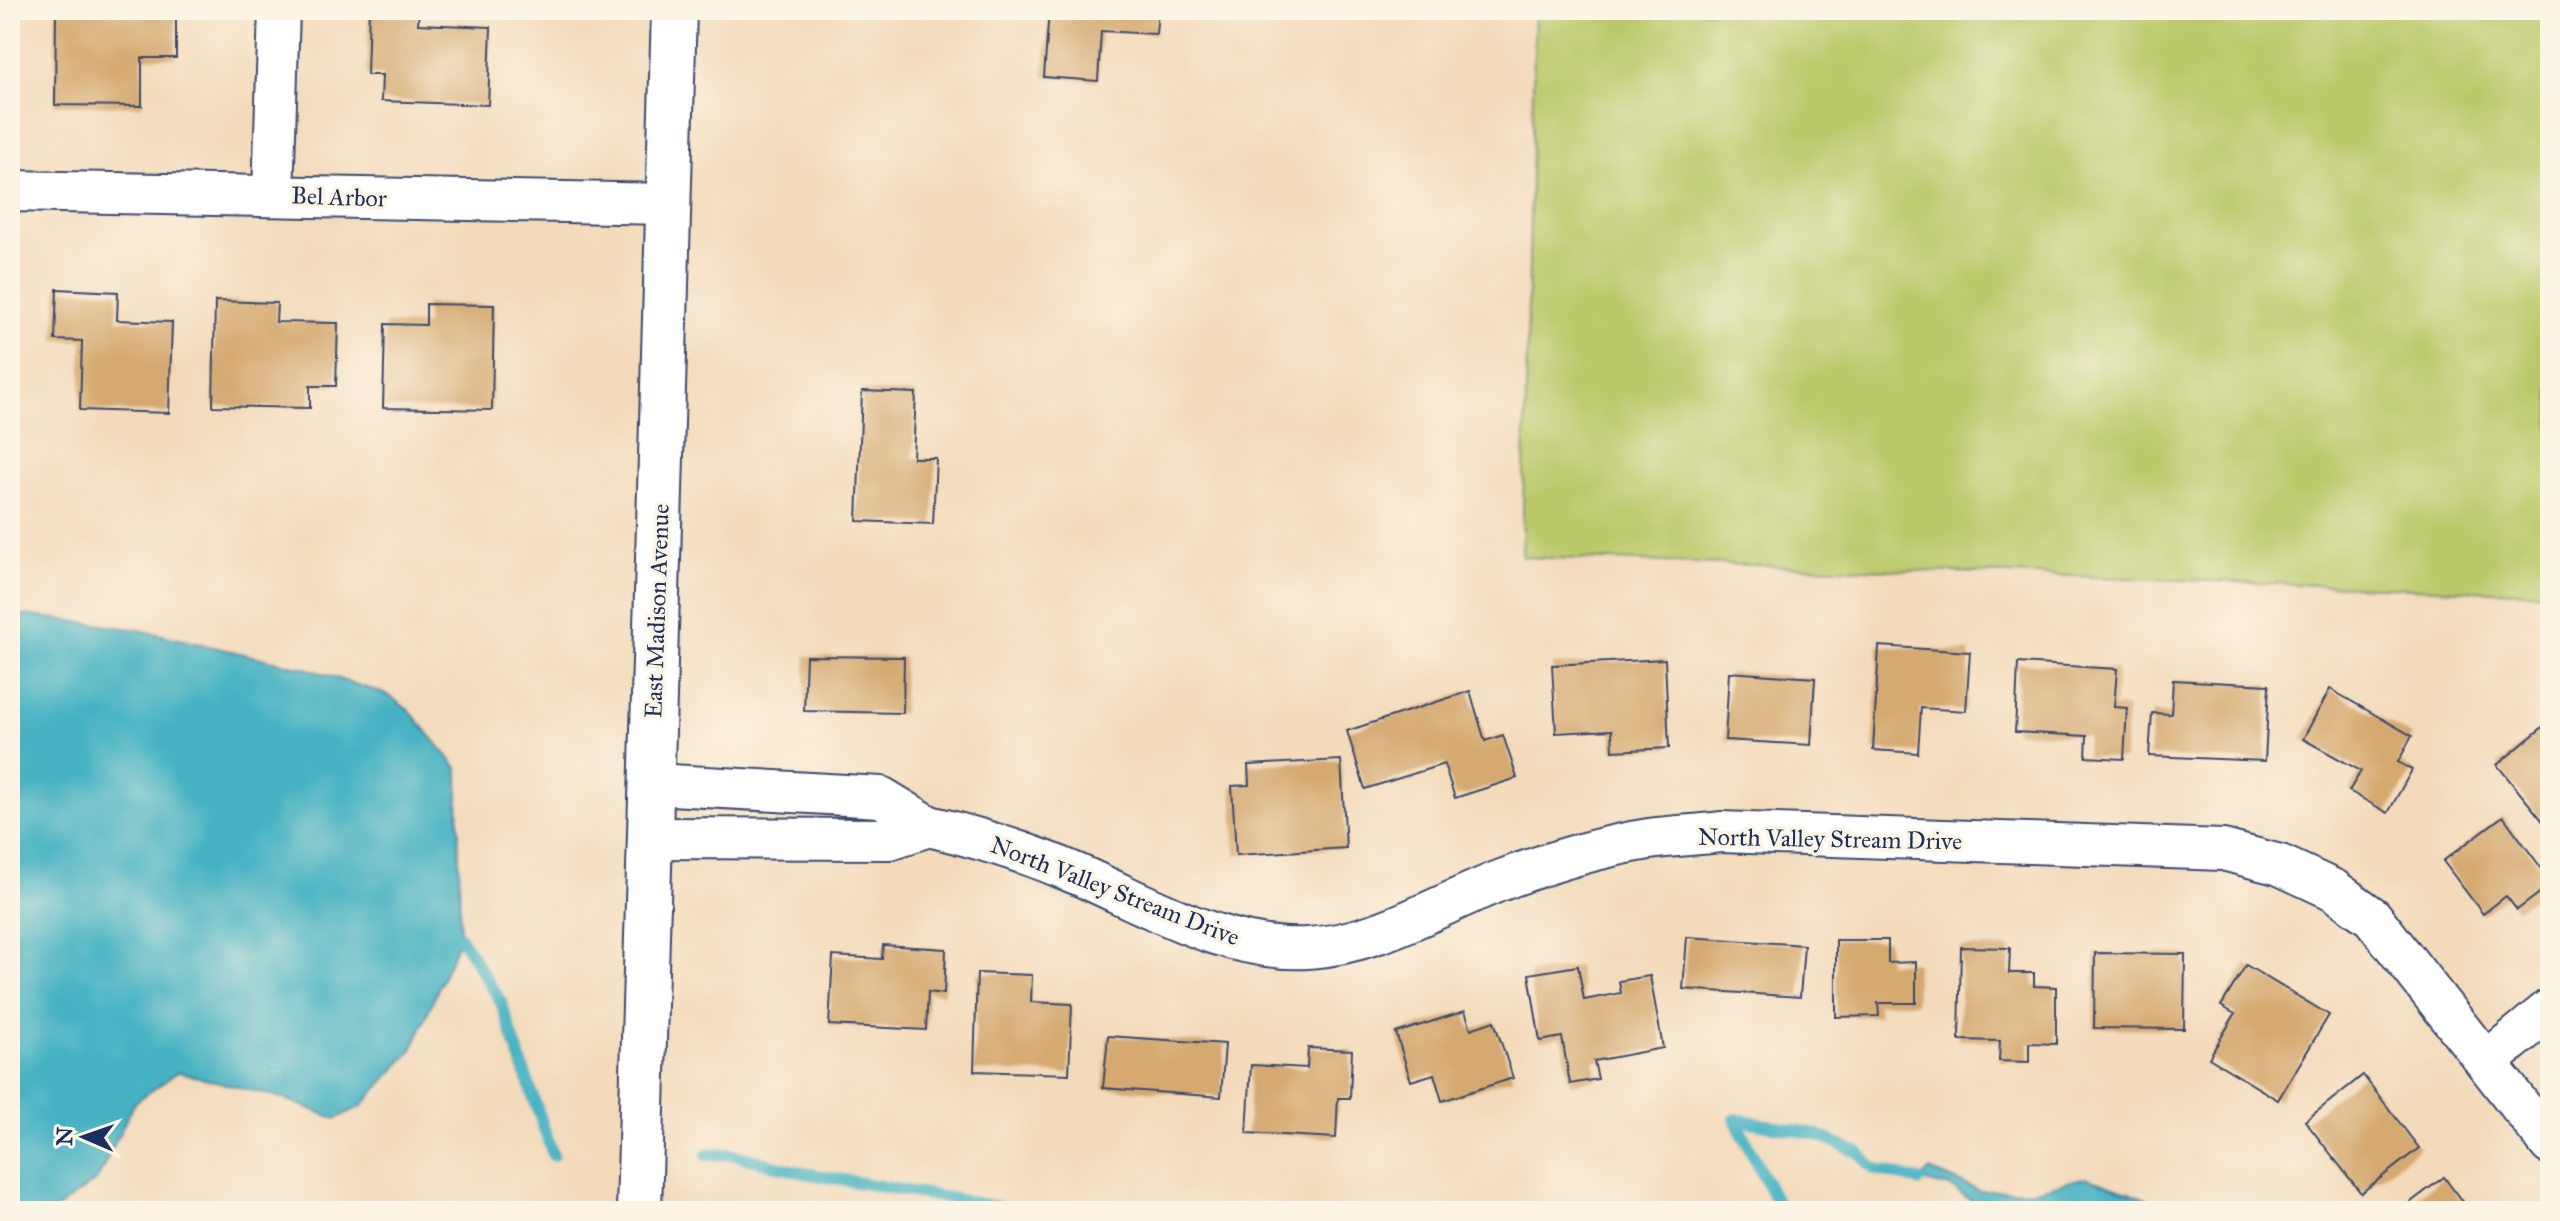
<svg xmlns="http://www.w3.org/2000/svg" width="2560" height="1221" viewBox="0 0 2560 1221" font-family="'IM FELL Great Primer',serif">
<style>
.green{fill:#bbc96b;stroke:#6b7c64;stroke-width:2}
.water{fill:#46b2c3;stroke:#307090;stroke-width:2}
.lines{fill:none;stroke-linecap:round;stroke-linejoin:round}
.stream{stroke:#46b2c3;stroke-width:12}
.building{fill:#d5a96f}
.minor-casing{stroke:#3b496c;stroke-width:44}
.tertiary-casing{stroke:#3b496c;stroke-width:48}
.minor{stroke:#fff;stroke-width:40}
.tertiary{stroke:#fff;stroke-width:44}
.labels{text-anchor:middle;stroke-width:7;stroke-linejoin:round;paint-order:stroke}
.street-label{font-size:24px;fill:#1b2f5e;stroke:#fcf5e5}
</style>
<rect width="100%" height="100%" fill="#fcf5e5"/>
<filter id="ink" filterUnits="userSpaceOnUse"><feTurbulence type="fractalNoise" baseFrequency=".0125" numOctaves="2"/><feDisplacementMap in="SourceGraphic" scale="16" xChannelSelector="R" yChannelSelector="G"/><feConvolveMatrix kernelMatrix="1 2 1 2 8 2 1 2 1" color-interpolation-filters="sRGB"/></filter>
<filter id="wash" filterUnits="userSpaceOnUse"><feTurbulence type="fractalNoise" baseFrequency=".006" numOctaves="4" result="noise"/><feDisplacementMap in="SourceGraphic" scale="32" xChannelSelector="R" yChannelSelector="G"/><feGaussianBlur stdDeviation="1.8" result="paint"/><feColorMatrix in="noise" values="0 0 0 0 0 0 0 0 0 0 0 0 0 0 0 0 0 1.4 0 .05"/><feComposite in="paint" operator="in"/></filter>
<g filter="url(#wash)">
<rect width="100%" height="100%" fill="#f3dabb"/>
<path class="green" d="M1535 10H2550V593L1522 557Z"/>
<g class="water">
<path d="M10 613 140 630 309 669 388 695 410 711 458 769 460 937 412 1050 362 1106 336 1119 282 1098 178 1072 134 1103 97 1180 53 1211H10Z"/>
<path d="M1930 1170 1980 1191 2035 1190 2086 1177 2182 1211H2139L2093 1205 1999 1208 1978 1205 1949 1186 1919 1181Z"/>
</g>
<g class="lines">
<g class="stream">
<path d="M460 937 501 1002 553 1155"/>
<path d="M707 1155 731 1154 804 1173 999 1207 1000 1211"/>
<path d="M1781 1211 1735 1119 1816 1134 1859 1153 1874 1169 1919 1181"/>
</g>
</g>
<g id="blocks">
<g class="building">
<path d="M56 10H176V58H142V106L55 105Z"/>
<path d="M369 10H419L418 24 491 27 488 105 381 101 382 75H367Z"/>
<path d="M1049 10H1158L1156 34 1101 31 1098 81 1044 77Z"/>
<path d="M57 289 118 292 117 320 172 322 169 413 80 410 82 341 55 340Z"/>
<path d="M215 301 277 303 276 322 338 323 336 386H310V408L213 406Z"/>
<path d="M426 304 494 305 492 410 383 408 385 324 426 325Z"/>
<path d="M862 391 916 393 913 458H936L933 524 857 521Z"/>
<path d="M1879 646 1970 652 1966 711 1921 708 1918 753 1873 750Z"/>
<path d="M806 656 904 657 903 713 804 711Z"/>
<path d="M1665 659 1669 748 1613 751 1612 730 1556 733 1552 665Z"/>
<path d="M2018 663 2117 669 2114 707 2127 708 2124 759 2086 757 2087 736 2015 732Z"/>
<path d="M1729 672 1815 678 1811 745 1725 740Z"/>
<path d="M2173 680 2269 685 2265 761 2149 756 2152 713 2171 714Z"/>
<path d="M2330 689 2412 736 2398 762 2412 770 2388 813 2349 791 2361 771 2303 739Z"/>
<path d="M1470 691 1485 741 1503 735 1517 778 1455 798 1444 764 1365 789 1347 731Z"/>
<path d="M2550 721V830L2497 765Z"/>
<path d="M1341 760 1346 848 1236 855 1232 786 1249 785 1248 765Z"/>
<path d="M2503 816 2550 880V885L2517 910 2506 896 2483 914 2443 861Z"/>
<path d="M1687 937 1804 945 1800 997 1683 989Z"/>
<path d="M1836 940H1888V963L1916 962V1003H1878L1879 1016 1836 1017Z"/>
<path d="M883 945 946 949 944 994 928 992 926 1030 829 1025 833 956 882 959Z"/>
<path d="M1961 947 2010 948 2009 973H2034V986L2056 987V1044L2029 1043V1062L1999 1061 2000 1041 1959 1040Z"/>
<path d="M2095 953 2185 954 2184 1029 2094 1028Z"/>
<path d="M2246 965 2329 1015 2278 1100 2209 1058 2235 1014 2221 1006Z"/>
<path d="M1578 966 1584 1000 1621 993 1619 981 1650 976 1663 1048 1594 1061 1598 1079 1570 1084 1562 1037 1540 1041 1529 974Z"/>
<path d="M977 973 1032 975 1031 1002 1072 1004 1069 1074 974 1071Z"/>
<path d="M1465 1011 1471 1029 1494 1021 1513 1078 1442 1101 1434 1074 1411 1081 1396 1033Z"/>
<path d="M1108 1036 1225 1044 1221 1097 1103 1088Z"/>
<path d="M1308 1048 1352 1050 1350 1098H1338L1336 1138 1247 1133 1251 1065 1307 1068Z"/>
<path d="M2363 1075 2419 1148 2361 1193 2305 1121Z"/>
<path d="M2444 1177 2469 1211H2399Z"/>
</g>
</g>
</g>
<g filter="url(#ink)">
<use href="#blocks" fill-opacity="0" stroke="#3b496c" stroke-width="2"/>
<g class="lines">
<g class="minor-casing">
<g id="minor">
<path d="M10 191 669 204"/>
<path d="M273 195 279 10"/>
<path d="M929 826C980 838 1031 854 1079 875 1152 907 1226 952 1308 948 1378 944 1439 904 1502 880 1549 862 1599 847 1649 839 1672 836 1697 835 1721 832L2223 850 2280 865 2334 890 2372 917 2550 1144"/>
<path d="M651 838 890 839 929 826 881 797 653 784"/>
<path d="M2486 1062 2550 1009"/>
</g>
</g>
<g class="tertiary-casing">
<path id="tertiary" d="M639 1211 674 10"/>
</g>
<use href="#minor" class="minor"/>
<use href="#tertiary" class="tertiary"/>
</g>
</g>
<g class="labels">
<g class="street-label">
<text transform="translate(339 197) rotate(2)" y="8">Bel Arbor</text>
<text transform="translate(657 611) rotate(-88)" y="8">East Madison Avenue</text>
<text transform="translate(1830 839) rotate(1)" y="8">North Valley Stream Drive</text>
<text transform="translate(1115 891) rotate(21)" y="8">North Valley Stream Drive</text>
</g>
</g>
<rect width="2560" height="1221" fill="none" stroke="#fcf5e5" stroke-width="40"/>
<g transform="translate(84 1137) rotate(272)" stroke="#fcf5e5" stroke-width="6" paint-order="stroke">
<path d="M0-6L14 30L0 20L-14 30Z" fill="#1b2f5e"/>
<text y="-12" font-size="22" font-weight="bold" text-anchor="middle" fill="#1b2f5e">N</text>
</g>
</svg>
